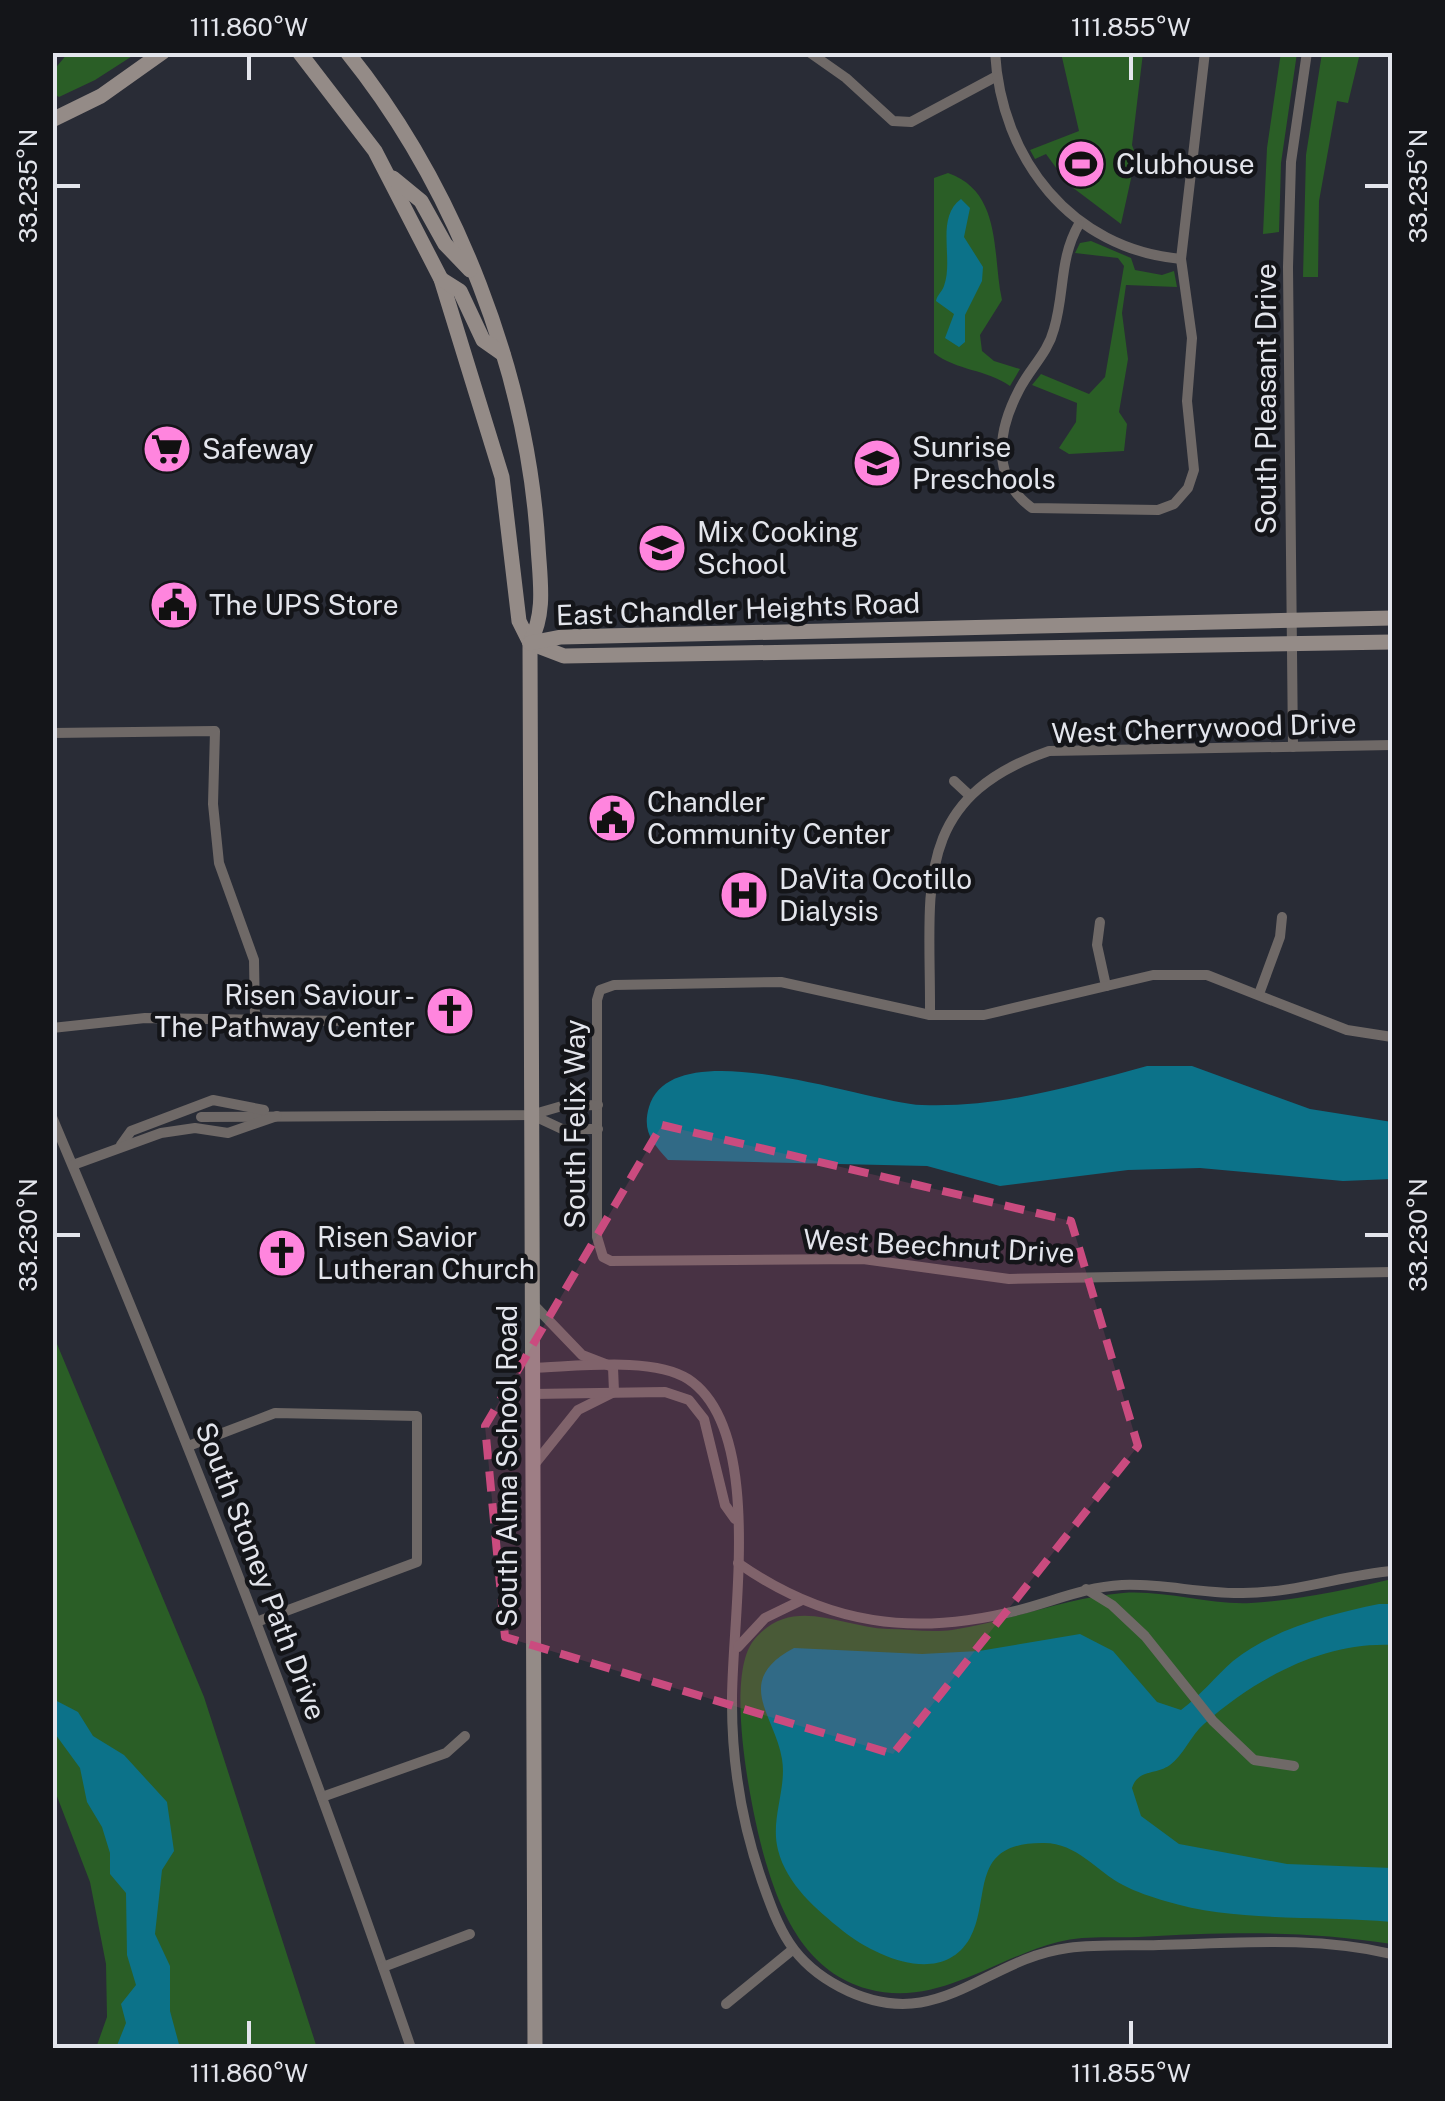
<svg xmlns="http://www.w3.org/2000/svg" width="1445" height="2101" viewBox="0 0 1445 2101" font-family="'Public Sans',sans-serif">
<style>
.green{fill:#2a5e26}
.water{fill:#0c7289}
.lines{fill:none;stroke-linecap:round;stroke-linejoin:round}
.street{stroke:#6f6967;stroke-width:10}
.secondary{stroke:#948b87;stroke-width:15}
.marked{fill:#ca4b7f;fill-opacity:0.2;stroke:#ca4b7f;stroke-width:8;stroke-dasharray:20 12;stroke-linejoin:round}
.ticks{fill:none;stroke:#e3e5ec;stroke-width:4}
.labels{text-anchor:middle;stroke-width:9;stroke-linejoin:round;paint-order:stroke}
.poi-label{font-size:28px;fill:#e3e5ec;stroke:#141519;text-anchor:start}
.street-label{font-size:28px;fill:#e3e5ec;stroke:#141519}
.neatline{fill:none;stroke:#e3e5ec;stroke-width:4}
.ticks-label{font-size:25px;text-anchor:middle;fill:#e3e5ec}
</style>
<rect width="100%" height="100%" fill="#292c36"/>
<g class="green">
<path d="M1281 52 1297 53 1281 163 1279 232 1263 234 1267 148Z"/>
<path d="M68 53V52L137 53 95 80 59 97 53 93V71Z"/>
<path d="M1061 53H1143L1132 145 1136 156 1121 224 1068 184 1046 154 1035 159 1030 150 1079 131Z"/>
<path d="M1322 53H1360L1348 103 1337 101 1319 201 1318 277H1303L1306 155Z"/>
<path d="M948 173C1003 192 992 256 1002 300L980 335 982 351 994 361 1020 369 1010 386C986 369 957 371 934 353V178Z"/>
<path d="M1091 241 1131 258 1135 270 1162 275 1174 271 1177 287 1126 285 1122 313 1128 359 1119 412 1127 424 1124 451 1069 454 1059 448 1076 422 1077 403 1032 385 1041 374 1089 394 1105 377 1124 266 1118 258 1075 253 1080 243Z"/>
<path d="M52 1332 204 1697 317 2048H96L107 2017 106 1964 90 1882 53 1786Z"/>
<path d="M1392 1579V1944C1301 1930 1229 1932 1138 1937 1113 1938 1083 1935 1058 1942 994 1958 937 2008 868 1989 809 1973 783 1919 767 1866 753 1822 723 1677 754 1640 792 1594 840 1627 888 1629 908 1629 931 1633 952 1630 1010 1621 1065 1598 1123 1593 1165 1590 1208 1605 1251 1603 1298 1600 1346 1590 1392 1579Z"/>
</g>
<g class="water">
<path d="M961 199 970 208 964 237 983 267 982 281 965 315V342L959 347 945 338 954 314 936 301C937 295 942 292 944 286 954 259 935 218 961 199Z"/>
<path d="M1147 1066H1192L1310 1109 1392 1122V1179L1343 1181 1200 1168 1128 1170 1000 1186 927 1166 668 1160C652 1142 642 1131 649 1107 672 1028 868 1103 922 1105 1000 1108 1073 1086 1147 1066Z"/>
<path d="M1379 1604H1392V1645C1323 1642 1256 1678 1204 1724 1191 1735 1183 1756 1170 1765 1156 1775 1138 1769 1132 1788L1141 1816 1179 1844 1287 1864 1392 1868V1922C1319 1915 1237 1923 1165 1901 1152 1897 1136 1892 1123 1885 1096 1871 1077 1843 1044 1843 967 1842 992 1899 970 1938 942 1987 876 1957 843 1931 816 1909 787 1885 778 1850 770 1819 787 1789 782 1759 775 1715 732 1681 794 1648L922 1654 979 1651 1080 1634 1113 1651 1157 1702 1181 1710C1201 1695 1215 1677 1233 1661 1273 1629 1330 1614 1379 1604Z"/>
<path d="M53 1699 78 1712 93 1736 124 1755 167 1802 174 1851 162 1870 155 1934 170 1966V2011L180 2048H116L126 2023 121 2004 136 1985 127 1955 126 1893 110 1874V1853L102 1827 87 1802 80 1768 53 1731Z"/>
</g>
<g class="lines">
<g class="street">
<path d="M809 52 846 78 893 121 911 122 997 76"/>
<path d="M995 52C1001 159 1071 249 1181 259"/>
<path d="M1079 224C1059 259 1065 292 1054 329 1048 353 1030 368 1019 390 997 432 991 478 1032 508L1158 510 1174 504 1188 488 1194 470 1187 401 1192 338 1181 259 1205 52"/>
<path d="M52 733 215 731 213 804 219 863 254 960 255 1018"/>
<path d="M1293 747 1288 267 1291 162 1307 52"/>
<path d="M954 781 968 794"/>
<path d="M1100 922 1097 945 1106 986"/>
<path d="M1259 994 1280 937 1282 917"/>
<path d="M930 1015C931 892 909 799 1049 751L1392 745"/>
<path d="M52 1028 145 1018 342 1021"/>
<path d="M1392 1037 1347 1030 1207 975H1153L984 1015H930L781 982 614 985 600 990 597 1000V1237L603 1257 611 1261 863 1259 1009 1279 1392 1272"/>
<path d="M532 1115 562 1129H598"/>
<path d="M52 1117C182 1424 303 1733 411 2048"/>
<path d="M201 1117 531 1115 562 1106 598 1105"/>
<path d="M121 1145 131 1131 213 1100 264 1110"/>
<path d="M73 1165 161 1133 195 1128 228 1133 277 1116"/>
<path d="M532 1303 582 1355 613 1367 614 1392 578 1410 533 1466"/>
<path d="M531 1368C574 1367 652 1356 688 1379 766 1430 731 1621 732 1703 732 1764 742 1824 762 1881 779 1930 792 1962 840 1987 937 2038 983 1959 1068 1948 1099 1944 1129 1946 1159 1945 1239 1943 1313 1936 1392 1954"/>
<path d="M532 1394 665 1392 689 1400 704 1419 725 1505 735 1519"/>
<path d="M191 1445 275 1413 417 1416V1562L259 1621"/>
<path d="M738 1563C827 1625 914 1637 1019 1610 1054 1601 1085 1587 1122 1585 1161 1583 1202 1594 1243 1593 1296 1593 1343 1575 1392 1571"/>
<path d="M1086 1589 1112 1605 1145 1636 1213 1721 1254 1760 1294 1766"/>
<path d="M738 1647 765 1618 800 1601"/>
<path d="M322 1797 446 1753 465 1736"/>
<path d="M383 1967 470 1934"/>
<path d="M726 2004 791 1951"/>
</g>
<g class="secondary">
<path d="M299 52 375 151 441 279 502 477 519 621 530 643 535 2048"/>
<path d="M347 52C456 187 528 374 538 546 540 581 546 612 530 643"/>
<path d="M52 120 101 96 163 52"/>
<path d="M393 178 421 201 445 244 470 270"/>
<path d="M441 279 460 291 483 340 503 354"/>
<path d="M530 643 564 656 1392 642"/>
<path d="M530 643 561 637 1392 618"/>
</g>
</g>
<path class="marked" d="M662 1125 1071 1221 1138 1446 893 1754 505 1637 485 1426Z"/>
<path class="ticks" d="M249 55V80M1131 55V80M55 186H80M1365 186H1390M55 1235H80M1365 1235H1390M249 2021V2046M1131 2021V2046"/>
<defs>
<g id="stadium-disc" transform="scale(2.5)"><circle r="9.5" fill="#ff85de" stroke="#141519"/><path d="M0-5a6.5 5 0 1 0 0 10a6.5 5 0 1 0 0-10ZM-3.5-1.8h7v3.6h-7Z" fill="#111"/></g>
<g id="supermarket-disc" transform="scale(2.5)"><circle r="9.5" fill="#ff85de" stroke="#141519"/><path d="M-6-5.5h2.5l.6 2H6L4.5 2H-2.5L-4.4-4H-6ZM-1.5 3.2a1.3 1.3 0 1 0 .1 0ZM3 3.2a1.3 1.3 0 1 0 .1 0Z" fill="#111"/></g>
<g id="school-disc" transform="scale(2.5)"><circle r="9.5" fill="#ff85de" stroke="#141519"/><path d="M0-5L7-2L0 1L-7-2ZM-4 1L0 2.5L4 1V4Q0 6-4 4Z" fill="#111"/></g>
<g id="civic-disc" transform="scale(2.5)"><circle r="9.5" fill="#ff85de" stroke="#141519"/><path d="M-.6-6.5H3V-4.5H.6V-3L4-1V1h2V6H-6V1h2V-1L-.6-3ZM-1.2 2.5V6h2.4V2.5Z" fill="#111"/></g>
<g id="hospital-disc" transform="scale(2.5)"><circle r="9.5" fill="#ff85de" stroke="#141519"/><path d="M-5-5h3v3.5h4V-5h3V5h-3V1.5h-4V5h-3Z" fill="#111"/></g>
<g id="church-disc" transform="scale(2.5)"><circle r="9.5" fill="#ff85de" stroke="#141519"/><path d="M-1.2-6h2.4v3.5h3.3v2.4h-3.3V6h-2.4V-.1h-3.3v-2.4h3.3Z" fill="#111"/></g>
</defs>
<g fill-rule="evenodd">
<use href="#stadium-disc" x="1081" y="164"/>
<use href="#supermarket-disc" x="167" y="449"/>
<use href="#school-disc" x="877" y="463"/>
<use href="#school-disc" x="662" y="548"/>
<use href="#civic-disc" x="174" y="605"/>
<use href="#civic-disc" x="612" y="818"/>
<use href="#hospital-disc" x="744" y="895"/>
<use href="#church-disc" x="450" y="1011"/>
<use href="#church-disc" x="282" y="1253"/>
</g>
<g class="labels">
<g class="poi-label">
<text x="1116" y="174">Clubhouse</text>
<text x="912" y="457">Sunrise<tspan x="912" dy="32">Preschools</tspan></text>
<text x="202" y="459">Safeway</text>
<text x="697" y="542">Mix Cooking<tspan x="697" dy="32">School</tspan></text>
<text x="209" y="615">The UPS Store</text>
<text x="647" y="812">Chandler<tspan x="647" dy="32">Community Center</tspan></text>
<text x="779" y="889">DaVita Ocotillo<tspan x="779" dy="32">Dialysis</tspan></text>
<text x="415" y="1005" text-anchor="end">Risen Saviour -<tspan x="415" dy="32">The Pathway Center</tspan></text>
<text x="317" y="1247">Risen Savior<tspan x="317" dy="32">Lutheran Church</tspan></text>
</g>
<g class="street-label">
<text transform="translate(1266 399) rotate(-90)" y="10">South Pleasant Drive</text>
<text transform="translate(738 609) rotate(-2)" y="10">East Chandler Heights Road</text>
<text transform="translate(1204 728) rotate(-2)" y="10">West Cherrywood Drive</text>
<text transform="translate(575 1124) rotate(-90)" y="10">South Felix Way</text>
<text transform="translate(939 1246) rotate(3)" y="10">West Beechnut Drive</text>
<text transform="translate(507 1466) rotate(-90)" y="10">South Alma School Road</text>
<text transform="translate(261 1571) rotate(69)" y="10">South Stoney Path Drive</text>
</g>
</g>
<rect width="1445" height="2101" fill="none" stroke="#141519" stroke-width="110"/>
<rect x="55" y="55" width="1335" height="1991" class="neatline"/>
<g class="ticks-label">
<text x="249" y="36">111.860°W</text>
<text x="1131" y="36">111.855°W</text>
<text transform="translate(28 186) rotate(-90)" y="9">33.235°N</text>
<text transform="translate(1418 186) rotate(-90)" y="9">33.235°N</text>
<text transform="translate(28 1235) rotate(-90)" y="9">33.230°N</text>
<text transform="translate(1418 1235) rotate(-90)" y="9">33.230°N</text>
<text x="249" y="2082">111.860°W</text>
<text x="1131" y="2082">111.855°W</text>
</g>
</svg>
